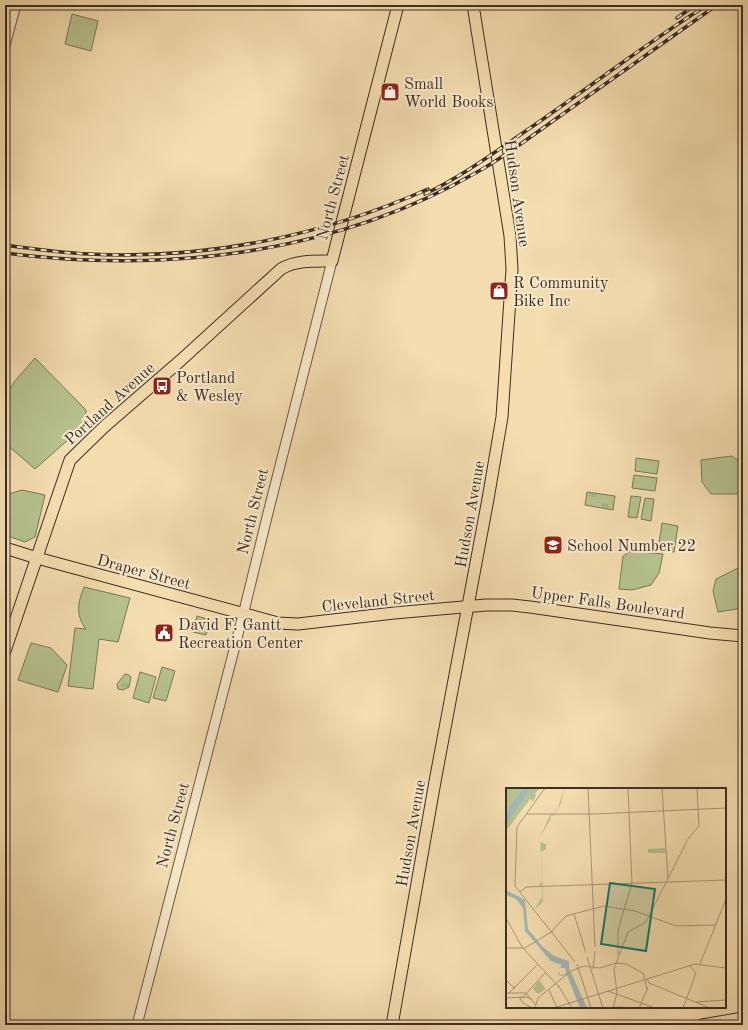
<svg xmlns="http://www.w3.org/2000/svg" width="748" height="1030" viewBox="0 0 748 1030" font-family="'Old Standard TT',serif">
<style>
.grass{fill:url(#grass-tufts);stroke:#79785b}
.pitch{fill:#b6c28f;stroke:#79785b}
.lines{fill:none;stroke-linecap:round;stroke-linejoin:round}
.minor-casing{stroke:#6a5a49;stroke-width:11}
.major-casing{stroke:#3c2e27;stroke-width:13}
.minor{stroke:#f8e9cb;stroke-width:9}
.major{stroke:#f4ddaf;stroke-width:11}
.rail-casing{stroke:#3c2e27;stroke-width:3.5}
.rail{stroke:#f8e9cb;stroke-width:2;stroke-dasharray:6;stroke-linecap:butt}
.labels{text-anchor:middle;stroke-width:4;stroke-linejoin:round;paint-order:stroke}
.poi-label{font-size:16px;fill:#3c2e27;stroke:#f8e9cb;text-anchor:start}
.street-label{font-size:16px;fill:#3c2e27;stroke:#f8e9cb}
.inset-road{fill:none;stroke:#aa9779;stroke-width:1}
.view{fill:#0f766e;fill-opacity:0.15;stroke:#0f766e;stroke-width:2}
.inset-edge{fill:none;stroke:#3c2e27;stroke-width:2}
</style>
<defs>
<pattern id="grass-tufts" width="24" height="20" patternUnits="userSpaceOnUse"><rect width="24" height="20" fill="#b6c28f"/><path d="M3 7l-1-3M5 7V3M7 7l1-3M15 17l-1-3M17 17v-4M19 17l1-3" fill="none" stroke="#959e75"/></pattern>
</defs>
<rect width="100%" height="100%" fill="#f4ddaf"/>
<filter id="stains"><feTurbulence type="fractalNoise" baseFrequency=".005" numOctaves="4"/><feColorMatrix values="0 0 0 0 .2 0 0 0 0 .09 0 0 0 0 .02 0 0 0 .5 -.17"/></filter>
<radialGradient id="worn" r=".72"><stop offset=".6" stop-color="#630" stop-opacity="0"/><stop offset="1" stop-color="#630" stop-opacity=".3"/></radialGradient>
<g class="grass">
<path d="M587 492 615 496 613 510 585 505Z"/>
<path d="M197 616 210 620 206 635 193 632Z"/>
<path d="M125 674 129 675 131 677 129 687 123 690 118 689 117 684Z"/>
</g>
<g class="pitch">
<path d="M72 14 98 21 91 51 65 44Z"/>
<path d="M35 358 86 410V424L35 469 5 443V399L14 382Z"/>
<path d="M732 456 738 460 743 492 737 494H711L702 482 701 460Z"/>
<path d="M636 458 659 461 657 474 635 471Z"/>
<path d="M634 475 657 478 655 491 632 488Z"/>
<path d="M22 490 45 495 35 537 25 542 5 535V495Z"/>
<path d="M631 496 641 497 637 518 628 517Z"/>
<path d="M645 498 654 499 651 521 641 519Z"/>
<path d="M662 523 678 526 674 552 658 550Z"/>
<path d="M631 551 663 554 659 573 651 585 632 590 619 589 623 556Z"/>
<path d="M743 568V608L718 612 713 591 716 579 736 569Z"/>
<path d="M84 587 130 598 118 642 99 639 93 689 68 686 75 628 86 629C75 615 78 602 84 587Z"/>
<path d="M31 643 51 648 67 665 58 692 18 680Z"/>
<path d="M162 667 175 671 166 701 153 698Z"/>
<path d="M140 672 156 677 149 703 133 698Z"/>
</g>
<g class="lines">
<g class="minor-casing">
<g id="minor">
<path d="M5 45 16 5"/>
<path d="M137 1025 243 615 269 509 332 261"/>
</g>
</g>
<g class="major-casing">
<g id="major">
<path d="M5 548 37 558 278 623 298 624 394 613 486 605H512L530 607 710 633 743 636"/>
<path d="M5 651 70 460 105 426 180 361 281 269C296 260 315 261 332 261L398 5"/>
<path d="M392 1025 436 776 488 499 502 417 512 269 510 236 473 5"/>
<path d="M702 1025 743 1018"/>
</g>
</g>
<use href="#minor" class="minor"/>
<use href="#major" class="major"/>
<g class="rail-casing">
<g id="rail">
<path d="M677 18 695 5"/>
<path d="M425 194C463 176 498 150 533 126 591 86 647 43 707 5"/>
<path d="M5 245C33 249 61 253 89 254 205 260 323 236 428 189"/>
<path d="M5 253C167 274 336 254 479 171 507 155 533 135 560 116 612 79 664 42 717 5"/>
</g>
</g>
<use href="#rail" class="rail"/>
</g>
<defs>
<g id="shop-square" transform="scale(1)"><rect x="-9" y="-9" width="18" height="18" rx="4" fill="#8f2418" stroke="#f8e9cb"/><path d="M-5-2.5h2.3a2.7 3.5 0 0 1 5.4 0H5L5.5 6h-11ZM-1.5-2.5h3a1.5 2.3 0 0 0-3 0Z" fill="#fff"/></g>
<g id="bus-square" transform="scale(1)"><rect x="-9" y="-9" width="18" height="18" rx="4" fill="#8f2418" stroke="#f8e9cb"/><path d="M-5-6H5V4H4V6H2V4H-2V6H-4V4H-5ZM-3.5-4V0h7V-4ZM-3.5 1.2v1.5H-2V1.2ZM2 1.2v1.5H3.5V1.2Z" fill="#fff"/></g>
<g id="school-square" transform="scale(1)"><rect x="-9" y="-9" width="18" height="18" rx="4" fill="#8f2418" stroke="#f8e9cb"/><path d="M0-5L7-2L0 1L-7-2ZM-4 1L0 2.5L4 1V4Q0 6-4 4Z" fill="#fff"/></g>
<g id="civic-square" transform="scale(1)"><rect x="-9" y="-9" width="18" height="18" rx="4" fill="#8f2418" stroke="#f8e9cb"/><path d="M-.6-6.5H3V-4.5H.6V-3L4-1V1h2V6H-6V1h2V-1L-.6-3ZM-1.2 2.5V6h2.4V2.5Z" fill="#fff"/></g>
</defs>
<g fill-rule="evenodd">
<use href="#shop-square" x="390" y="92"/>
<use href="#shop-square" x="499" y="291"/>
<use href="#bus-square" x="162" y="386"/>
<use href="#school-square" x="553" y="545"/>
<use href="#civic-square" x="164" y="633"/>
</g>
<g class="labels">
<g class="poi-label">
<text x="404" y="89">Small<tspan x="404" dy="18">World Books</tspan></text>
<text x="513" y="288">R Community<tspan x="513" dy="18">Bike Inc</tspan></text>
<text x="176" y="383">Portland<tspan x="176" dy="18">&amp; Wesley</tspan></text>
<text x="567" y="551">School Number 22</text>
<text x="178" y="630">David F. Gantt<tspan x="178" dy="18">Recreation Center</tspan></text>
</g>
<g class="street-label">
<text transform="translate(518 193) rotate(82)" y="6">Hudson Avenue</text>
<text transform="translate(332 197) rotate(-75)" y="6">North Street</text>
<text transform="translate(109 403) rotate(-42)" y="6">Portland Avenue</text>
<text transform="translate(252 511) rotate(-76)" y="6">North Street</text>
<text transform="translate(469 514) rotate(-80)" y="6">Hudson Avenue</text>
<text transform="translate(144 571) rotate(15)" y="6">Draper Street</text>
<text transform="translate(378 600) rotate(-6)" y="6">Cleveland Street</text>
<text transform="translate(608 602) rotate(8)" y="6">Upper Falls Boulevard</text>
<text transform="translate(172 825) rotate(-75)" y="6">North Street</text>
<text transform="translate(410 833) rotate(-80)" y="6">Hudson Avenue</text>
</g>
</g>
<g transform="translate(506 788)">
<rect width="220" height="220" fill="#f4ddaf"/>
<path d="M0 0H17L0 23ZM58 0 55 15 49 27 45 28 44 32 34 49V54L40 56V61L35 64 37 112 35 116 28 121 36 110V99L33 96 36 94 34 49 44 27 49 26 52 20ZM159 60V65H142V61Z" fill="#b6c28f"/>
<path d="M25 0 33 1 29 5 30 8 27 13 24 11 0 43 1 31Z" fill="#b6c28f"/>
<path d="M33 192 40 201 32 206 27 201Z" fill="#b6c28f"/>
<path d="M17 0H25L0 35V23ZM0 102 19 112 22 141 37 159 48 168 63 173V180L81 220H74L61 187 55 188 52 186 54 184V187L60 186 59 180H54L56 177 45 173 19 143 17 120 10 111 0 107Z" fill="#a2b8b7"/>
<path class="inset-road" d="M39 0 11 39 9 98 69 174M82 0 89 159M156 0 162 91M20 26H89L220 20M14 104 20 99 220 92M68 126 80 165M0 130 16 159 53 199M45 144 60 128 98 118 129 123 170 138 210 137M0 160H19L47 143M112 167V142L126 95 122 0M81 169 97 220M71 176 85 220M194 176 220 111M87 181 89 163M141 191 143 195 204 220M0 192 9 201M52 197 66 220M43 202 51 220M102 203 149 220M0 205H20L30 217M111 205 108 181 122 144 140 134 182 51 193 38 191 0M2 206 31 177M13 209 17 215 26 220M0 210 17 209 39 185M14 210 21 209 26 212M190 214 220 212M29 220 32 210 65 183 78 178 94 180 110 175 120 176 137 185 141 201M48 220 189 176 220 180M88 220 117 219M107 220 111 205M133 220 142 199M177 220 190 185 184 178"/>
<path class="view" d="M104 95 149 101 140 163 95 156Z"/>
<rect width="220" height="220" class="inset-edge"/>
</g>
<rect width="748" height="1030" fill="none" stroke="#f4ddaf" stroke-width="20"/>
<rect x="6" y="6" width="736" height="1018" fill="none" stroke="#3c2e27" stroke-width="2"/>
<rect x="10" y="10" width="728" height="1010" fill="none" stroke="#3c2e27"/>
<rect width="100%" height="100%" filter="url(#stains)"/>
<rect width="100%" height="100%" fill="url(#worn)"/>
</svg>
